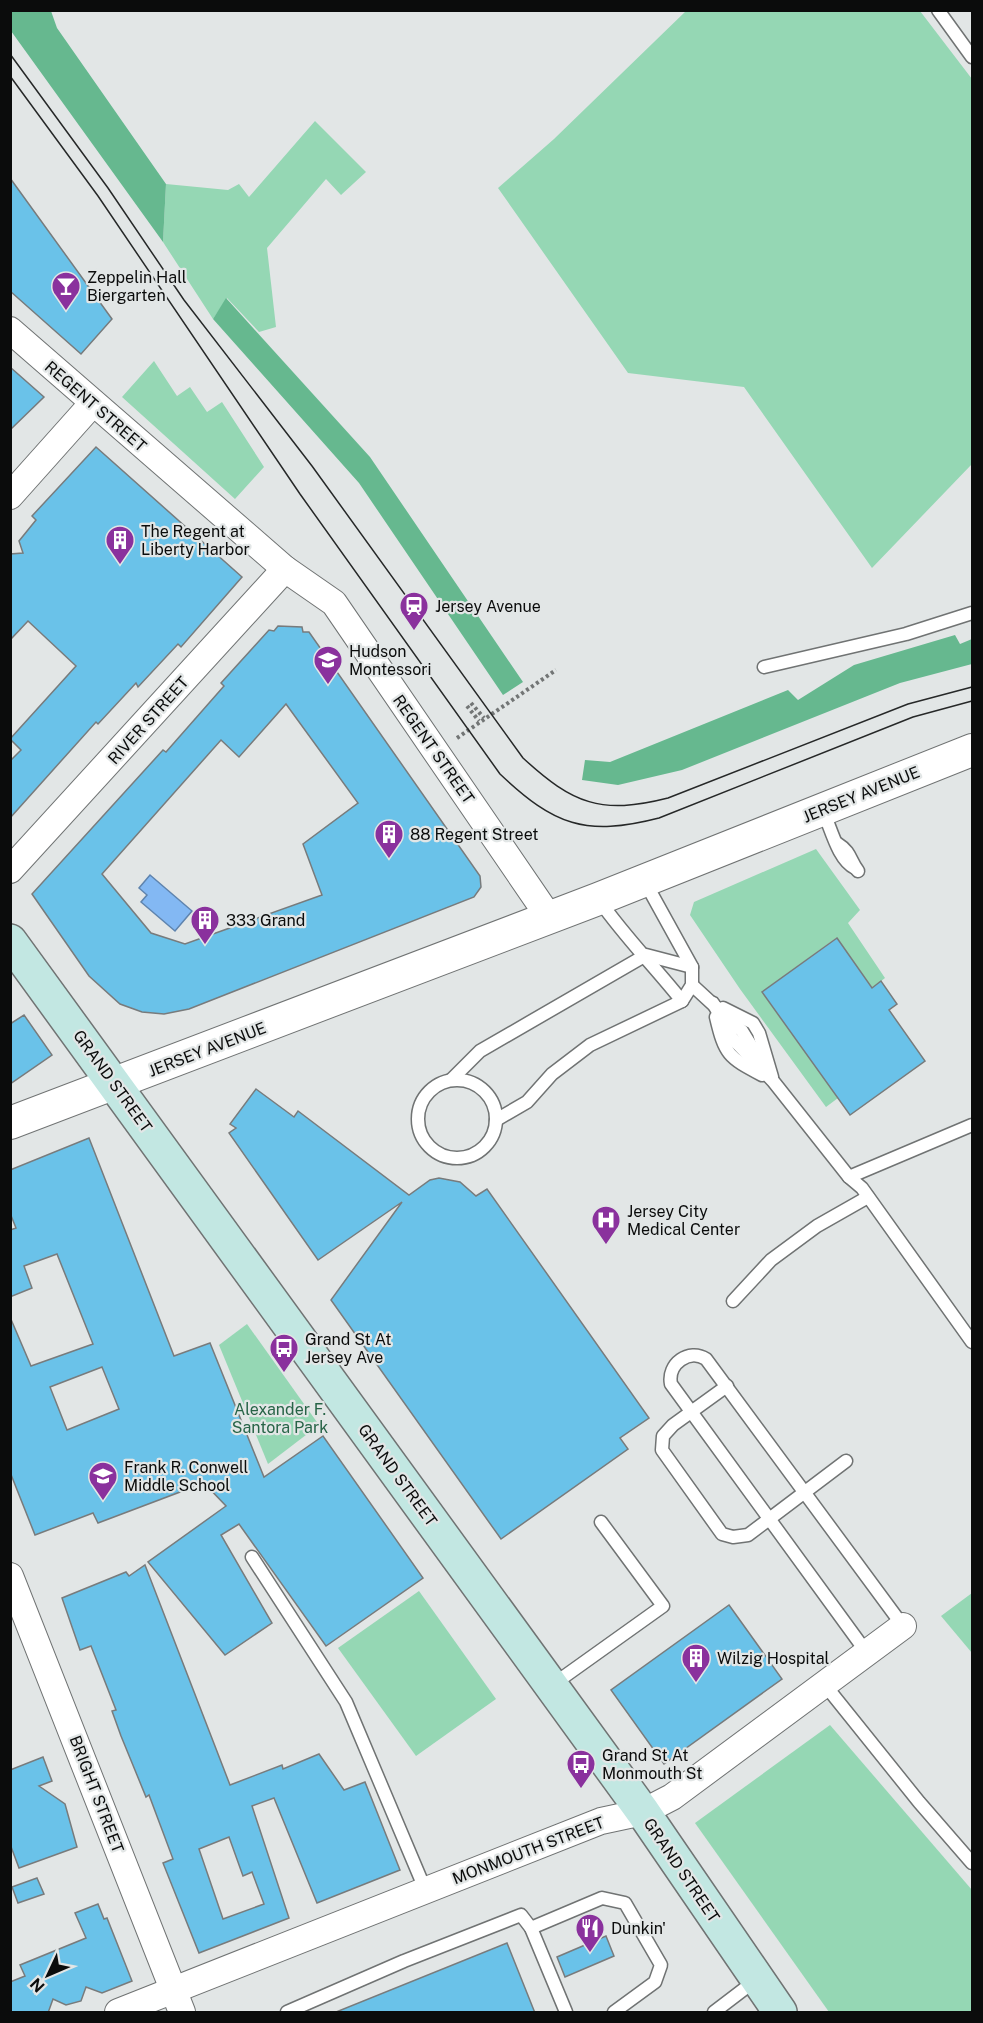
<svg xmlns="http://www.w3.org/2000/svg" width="983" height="2023" viewBox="0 0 983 2023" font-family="'Public Sans',sans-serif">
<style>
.green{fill:#95d7b4}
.forest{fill:#66b88f}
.water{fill:#83b8f3;stroke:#5f84ae;stroke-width:1.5}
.building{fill:#6ac2e9;stroke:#787b7c;stroke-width:1.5;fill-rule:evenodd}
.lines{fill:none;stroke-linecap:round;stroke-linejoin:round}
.service-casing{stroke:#707373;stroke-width:15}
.minor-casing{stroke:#707373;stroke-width:28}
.tertiary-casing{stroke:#707373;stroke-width:34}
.secondary-casing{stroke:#707373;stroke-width:36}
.path{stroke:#727575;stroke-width:4;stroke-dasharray:3 3;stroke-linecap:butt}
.service{stroke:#fff;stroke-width:12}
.minor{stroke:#fff;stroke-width:26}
.tertiary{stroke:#fff;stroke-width:32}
.secondary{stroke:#c2e7e2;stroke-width:33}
.tram{stroke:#262828;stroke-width:1.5}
.labels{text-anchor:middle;stroke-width:4.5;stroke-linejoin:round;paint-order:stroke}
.poi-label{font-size:16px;fill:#0b0c0c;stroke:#e2e6e6;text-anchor:start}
.street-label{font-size:16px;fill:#0b0c0c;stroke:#e2e6e6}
.park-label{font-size:16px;fill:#276447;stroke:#e2e6e6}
</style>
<rect width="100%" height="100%" fill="#e2e6e6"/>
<g class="green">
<path d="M687 10 920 11 972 79V464L872 568 744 387 628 373 498 188 554 139Z"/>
<path d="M315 121 366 172 341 195 326 179 267 248 276 327 259 332 227 298 213 319 163 242 166 184 228 190 239 184 249 197Z"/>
<path d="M154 361 177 396 190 387 207 412 222 402 264 467 235 499 122 397Z"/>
<path d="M816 849 860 910 848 923 885 978 872 988 836 938 762 992 838 1098 826 1107 740 989 690 915 694 902Z"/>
<path d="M247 1324 319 1425 268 1464 219 1345Z"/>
<path d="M419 1591 496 1699 416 1756 338 1648Z"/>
<path d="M972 1593V1653L941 1616Z"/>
<path d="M830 1725 972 1890V2012H829L695 1823Z"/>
</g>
<g class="forest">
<path d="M10 11H51L57 28 166 184 163 242 11 31Z"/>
<path d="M226 298 370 457 523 682 503 695 359 483 213 319Z"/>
<path d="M955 635 960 644 972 639V664L900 683 682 770 618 785 582 780 585 760 610 762 788 690 798 700 854 665Z"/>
</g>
<path class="water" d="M150 875 192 911 175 931 141 902 147 895 139 888Z"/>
<g class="building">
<path d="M10 178 112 319 81 354 10 291Z"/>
<path d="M10 367 44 397 10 430Z"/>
<path d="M96 447 242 577 181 647 178 644 138 687 136 683 98 724 96 722 10 818V761L21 750 10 739 76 666 28 621 10 640V554L23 553 19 541 36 520 32 516Z"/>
<path d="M278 626 302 627 303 632H309L480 876 481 887 474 897 189 1009 164 1014 142 1012 120 1004 89 976 32 894 163 750 166 752 224 686 221 683 269 630 274 631ZM286 704 358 803 303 844 322 895 185 944 151 933 102 874 221 740 239 757Z"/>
<path d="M837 938 872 988 881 981 897 1004 889 1010 925 1061 850 1115 762 992Z"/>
<path d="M24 1015 52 1055 10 1084V1024Z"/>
<path d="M256 1089 294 1117 298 1111 409 1195 430 1180 439 1178 460 1182 476 1196 487 1189 649 1418 620 1438 628 1449 501 1539 331 1300 402 1202 318 1260 229 1133 236 1128 230 1124Z"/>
<path d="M89 1138 174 1356 210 1343 264 1477 323 1436 423 1578 326 1646 239 1524 221 1535 272 1623 225 1655 148 1562 226 1506 204 1483 98 1523 93 1513 35 1535 10 1472V1317L31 1366 93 1344 57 1254 24 1266 32 1288 10 1297V1230L16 1228 10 1213V1170ZM102 1367 119 1409 67 1430 50 1387Z"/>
<path d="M145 1565 230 1785 282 1765 283 1769 319 1754 344 1790 365 1782 400 1870 317 1903 274 1798 252 1806 289 1918 199 1953 163 1863 173 1859 149 1795 146 1797 121 1736 112 1711 116 1710 91 1646 80 1650 62 1598 126 1572 129 1576ZM229 1837 243 1876 252 1872 264 1904 223 1919 199 1849Z"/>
<path d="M729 1605 782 1679 664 1764 611 1690Z"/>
<path d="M43 1757 52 1781 39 1786 65 1804 77 1847 19 1868 10 1844V1770Z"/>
<path d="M37 1878 44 1894 18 1903 12 1887Z"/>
<path d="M98 1904 104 1919 107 1918 132 1981 102 1993 86 1987 81 2001 66 2005 53 1999 48 2013H10V1982L25 1976 20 1965 86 1938 75 1913Z"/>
<path d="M606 1936 614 1956 565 1977 557 1957Z"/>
<path d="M507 1943 535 2013H337L336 2012Z"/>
</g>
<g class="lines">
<g class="service-casing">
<g id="service">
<path d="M938 10 972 57"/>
<path d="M764 667 906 634 972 613"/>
<path d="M823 811C831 828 838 860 855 868"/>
<path d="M838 844C851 852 850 861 858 871"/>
<path d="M599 900C624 936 655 967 682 1001"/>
<path d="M692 985 742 1031 758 1057"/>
<path d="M713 1003 732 1038 773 1081 849 1177 862 1188 972 1342"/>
<path d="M723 1008 753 1023 759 1033 772 1077"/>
<path d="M716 1017C725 1055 728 1057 762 1075"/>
<path d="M451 1080 480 1051 646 955 692 967"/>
<circle cx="457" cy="1119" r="39"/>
<path d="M496 1120 527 1102 552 1074 590 1045 682 1001 692 985V967L645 882"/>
<path d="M849 1177 972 1125"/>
<path d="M733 1301 771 1260 817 1226 868 1197"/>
<path d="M727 1386 673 1425 663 1436 662 1450 722 1534 733 1537 748 1535 846 1461"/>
<path d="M252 1557 346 1702 425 1889"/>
<path d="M867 1653 671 1384C667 1364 689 1348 706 1359L903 1626"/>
<path d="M825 1685 919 1802 972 1863"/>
<path d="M551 1686 663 1606 601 1522"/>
<path d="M531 1928 602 1898 625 1903 661 1965 655 1982 614 2012"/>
<path d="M287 2012 404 1961 521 1915 531 1928 566 2012"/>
<path d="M714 2012 756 1980"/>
</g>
</g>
<g class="minor-casing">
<g id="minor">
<path d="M10 330 285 569 334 603 549 917"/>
<path d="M10 496 93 403"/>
<path d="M10 870 285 569"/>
<path d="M10 1576 182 2012"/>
<path d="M118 2012 601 1821 643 1812 672 1797 903 1626"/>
</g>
</g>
<g class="tertiary-casing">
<path id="tertiary" d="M10 1123 598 899 972 750"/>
</g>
<g class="secondary-casing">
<path id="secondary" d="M10 941 643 1812 780 2012"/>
</g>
<g class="path">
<path d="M471 703 484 718"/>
<path d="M467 706 479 721"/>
<path d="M457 738 556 670"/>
</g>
<use href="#service" class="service"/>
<use href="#minor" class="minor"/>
<use href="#tertiary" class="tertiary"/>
<use href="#secondary" class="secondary"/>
<g class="tram">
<path d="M10 54 108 188 184 300 312 466 523 758C573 804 601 815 668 798L908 704 972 687"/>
<path d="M10 76 98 196 300 494 500 774C554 825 585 837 659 818L913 717 972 701"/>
</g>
</g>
<defs>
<g id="bar-pin" transform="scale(1.5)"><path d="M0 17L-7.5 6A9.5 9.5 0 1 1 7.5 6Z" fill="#8a319d" stroke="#e2e6e6"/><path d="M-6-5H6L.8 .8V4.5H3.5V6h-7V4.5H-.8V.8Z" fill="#fff"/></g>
<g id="building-pin" transform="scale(1.5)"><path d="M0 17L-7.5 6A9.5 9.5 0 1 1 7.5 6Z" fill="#8a319d" stroke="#e2e6e6"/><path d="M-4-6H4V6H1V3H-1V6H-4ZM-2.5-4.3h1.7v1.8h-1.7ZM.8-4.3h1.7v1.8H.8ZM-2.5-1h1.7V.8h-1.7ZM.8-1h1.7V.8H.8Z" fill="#fff"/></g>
<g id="station-pin" transform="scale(1.5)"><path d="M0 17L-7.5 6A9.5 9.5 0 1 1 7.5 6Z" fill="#8a319d" stroke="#e2e6e6"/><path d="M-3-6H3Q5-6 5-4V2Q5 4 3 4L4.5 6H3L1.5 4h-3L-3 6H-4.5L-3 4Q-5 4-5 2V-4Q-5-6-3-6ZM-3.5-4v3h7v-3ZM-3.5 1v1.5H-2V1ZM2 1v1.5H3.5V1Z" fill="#fff"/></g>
<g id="school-pin" transform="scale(1.5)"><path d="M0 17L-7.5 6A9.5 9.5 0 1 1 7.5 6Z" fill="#8a319d" stroke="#e2e6e6"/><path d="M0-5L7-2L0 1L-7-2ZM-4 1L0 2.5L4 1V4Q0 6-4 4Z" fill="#fff"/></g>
<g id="hospital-pin" transform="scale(1.5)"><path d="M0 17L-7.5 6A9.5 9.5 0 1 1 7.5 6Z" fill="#8a319d" stroke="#e2e6e6"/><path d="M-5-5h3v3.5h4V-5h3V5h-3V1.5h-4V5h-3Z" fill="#fff"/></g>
<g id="bus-pin" transform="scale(1.5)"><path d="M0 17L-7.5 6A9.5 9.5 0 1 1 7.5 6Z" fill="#8a319d" stroke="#e2e6e6"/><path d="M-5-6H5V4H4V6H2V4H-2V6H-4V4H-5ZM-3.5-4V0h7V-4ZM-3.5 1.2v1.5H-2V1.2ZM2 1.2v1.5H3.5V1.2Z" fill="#fff"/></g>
<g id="restaurant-pin" transform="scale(1.5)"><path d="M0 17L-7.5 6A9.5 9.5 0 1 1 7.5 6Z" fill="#8a319d" stroke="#e2e6e6"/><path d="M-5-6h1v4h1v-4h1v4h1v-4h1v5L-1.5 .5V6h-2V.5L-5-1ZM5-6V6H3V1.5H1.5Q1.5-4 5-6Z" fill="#fff"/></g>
</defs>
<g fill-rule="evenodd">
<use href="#bar-pin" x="66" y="286"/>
<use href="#building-pin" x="120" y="540"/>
<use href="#station-pin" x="414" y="606"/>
<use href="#school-pin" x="328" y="660"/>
<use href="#building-pin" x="389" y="834"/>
<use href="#building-pin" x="205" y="920"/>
<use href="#hospital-pin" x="606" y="1220"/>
<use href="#bus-pin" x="284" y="1348"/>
<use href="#school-pin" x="103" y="1476"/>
<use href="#building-pin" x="696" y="1658"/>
<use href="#bus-pin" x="581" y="1764"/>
<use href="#restaurant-pin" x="590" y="1928"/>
</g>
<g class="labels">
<g class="poi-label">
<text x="87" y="283">Zeppelin Hall<tspan x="87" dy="18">Biergarten</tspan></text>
<text x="141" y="537">The Regent at<tspan x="141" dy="18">Liberty Harbor</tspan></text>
<text x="435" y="612">Jersey Avenue</text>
<text x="349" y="657">Hudson<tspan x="349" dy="18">Montessori</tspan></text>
<text x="410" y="840">88 Regent Street</text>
<text x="226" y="926">333 Grand</text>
<text x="627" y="1217">Jersey City<tspan x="627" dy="18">Medical Center</tspan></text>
<text x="305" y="1345">Grand St At<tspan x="305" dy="18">Jersey Ave</tspan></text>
<text x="124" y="1473">Frank R. Conwell<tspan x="124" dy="18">Middle School</tspan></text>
<text x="717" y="1664">Wilzig Hospital</text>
<text x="602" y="1761">Grand St At<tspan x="602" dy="18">Monmouth St</tspan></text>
<text x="611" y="1934">Dunkin'</text>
</g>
<g class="street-label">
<text transform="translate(96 406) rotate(41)" y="6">REGENT STREET</text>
<text transform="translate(148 720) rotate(-48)" y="6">RIVER STREET</text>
<text transform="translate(434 749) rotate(55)" y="6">REGENT STREET</text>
<text transform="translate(861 794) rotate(-22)" y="6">JERSEY AVENUE</text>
<text transform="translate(207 1049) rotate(-21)" y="6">JERSEY AVENUE</text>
<text transform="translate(113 1081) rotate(54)" y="6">GRAND STREET</text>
<text transform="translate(398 1475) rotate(54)" y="6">GRAND STREET</text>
<text transform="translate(97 1794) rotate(69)" y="6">BRIGHT STREET</text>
<text transform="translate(528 1850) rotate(-21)" y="6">MONMOUTH STREET</text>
<text transform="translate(682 1870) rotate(56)" y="6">GRAND STREET</text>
</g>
<g class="park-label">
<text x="280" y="1415">Alexander F.<tspan x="280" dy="18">Santora Park</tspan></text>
</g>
</g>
<rect width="983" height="2023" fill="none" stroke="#0b0c0c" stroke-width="24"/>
<g transform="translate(48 1975) rotate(226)" stroke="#e2e6e6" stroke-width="4.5" paint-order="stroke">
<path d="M0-4.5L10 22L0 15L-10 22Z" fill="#0b0c0c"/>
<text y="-9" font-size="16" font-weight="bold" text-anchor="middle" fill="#0b0c0c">N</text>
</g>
</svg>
